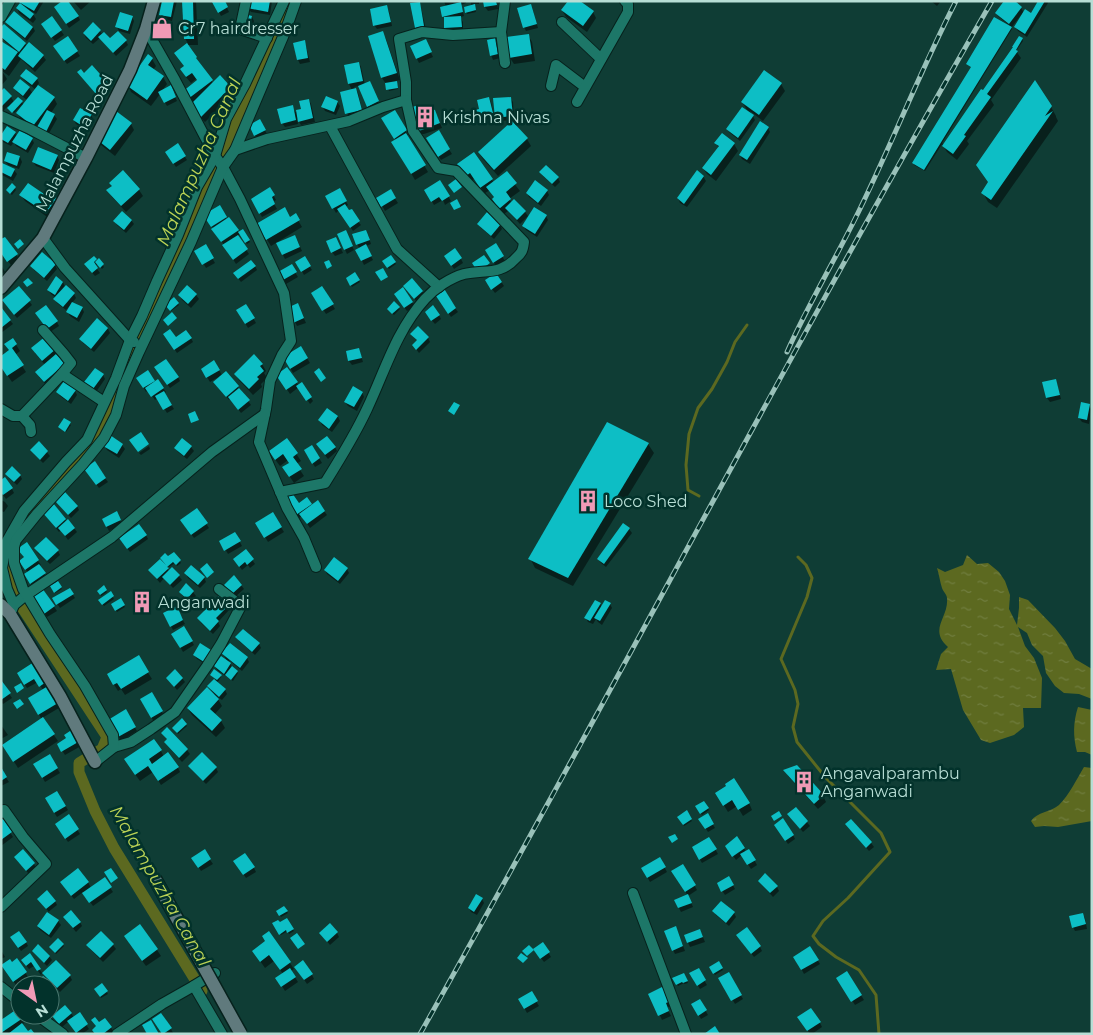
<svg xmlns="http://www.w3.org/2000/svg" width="1093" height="1035" viewBox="0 0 1093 1035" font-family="Montserrat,sans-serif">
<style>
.water{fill:url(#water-ripples)}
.shadow{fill:#0007}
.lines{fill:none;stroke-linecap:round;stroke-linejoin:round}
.stream{stroke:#5c6920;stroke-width:3}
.canal{stroke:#5c6920;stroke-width:11}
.building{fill:#0dbec5}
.minor-casing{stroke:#06211c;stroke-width:12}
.secondary-casing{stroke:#06211c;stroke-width:15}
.minor{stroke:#1d7768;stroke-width:10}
.secondary{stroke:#607a7d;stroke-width:12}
.rail-casing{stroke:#99c1b9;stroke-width:5}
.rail{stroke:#02322b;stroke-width:3;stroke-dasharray:9;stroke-linecap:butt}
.secondary-bridge-casing{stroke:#06211c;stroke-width:15;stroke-linecap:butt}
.secondary-bridge{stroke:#607a7d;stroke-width:12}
.labels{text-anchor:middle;stroke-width:5;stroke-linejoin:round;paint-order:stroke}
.poi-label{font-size:16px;fill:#b7ded5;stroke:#02322b;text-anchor:start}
.street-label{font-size:16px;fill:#b7ded5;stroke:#02322b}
.water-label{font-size:18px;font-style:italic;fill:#bbd355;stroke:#02322b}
</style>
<defs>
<pattern id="water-ripples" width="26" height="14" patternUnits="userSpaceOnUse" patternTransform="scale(1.25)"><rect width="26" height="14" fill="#5c6920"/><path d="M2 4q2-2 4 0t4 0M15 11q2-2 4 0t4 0" fill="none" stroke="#717e40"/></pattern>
</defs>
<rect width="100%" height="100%" fill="#0f3d35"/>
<g class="water">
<path d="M967 555 977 564 988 563 999 572 1005 581 1010 595 1009 609 1017 625 1019 608V597L1028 600 1055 628 1065 641 1075 659 1092 669V699L1079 694 1064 693 1055 686 1046 673 1043 656 1032 645 1027 633 1018 627 1025 646 1034 658 1042 678 1041 708H1023L1024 727 1014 735 990 743 981 740 963 710 951 669 936 670 941 654 948 647C928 629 949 618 947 598 947 595 943 591 942 588 940 582 939 574 937 568L945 572 963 565Z"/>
<path d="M1078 707 1092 710V755L1085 752H1077C1073 736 1073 723 1078 707Z"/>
<path d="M1084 767 1092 768V821L1058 827 1044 826 1035 827 1031 821C1037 812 1051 812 1059 805 1070 794 1076 780 1084 767Z"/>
</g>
<g class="shadow">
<path d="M18 1H44L36 14 31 11 36 19 33 23 19 13 17 8 20 5Z"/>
<path d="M73 1H91L81 10Z"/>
<path d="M164 1H177L172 21 163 19 161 15Z"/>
<path d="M184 1H196L198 45H186L213 83 230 87 234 94 205 122 195 112 188 98 198 81 196 79 191 83 185 76V67L176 53 188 44 185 38Z"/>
<path d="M224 1 229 12 221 16 214 3Z"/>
<path d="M250 1H272L270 15 251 12 248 8Z"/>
<path d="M444 1H466V3L461 5 464 16 460 17 463 22V31L448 32 446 28 445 19 444 16 446 7Z"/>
<path d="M470 1H479V4H473L476 12 467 14 466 12 472 6Z"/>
<path d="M485 1H497L498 9 488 11 485 7Z"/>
<path d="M931 1H941L937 6Z"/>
<path d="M1039 1H1047L1048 3 1027 37 1018 31 1015 27 1022 16 1021 15 1011 28 1012 29 942 143 944 145 1022 39 1023 41 1016 51 1021 58 991 100 994 105 967 141 969 144 957 160 947 152 942 144 925 171 914 165V163L1009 25 999 17 996 13 1021 8 1024 13 1031 14Z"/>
<path d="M419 3 421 7 426 30 418 31 416 27Z"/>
<path d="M531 5 533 10 538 28 526 31 524 27Z"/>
<path d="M386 7 389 11 392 26 377 29 374 25Z"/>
<path d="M562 10 593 12 596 18 587 32 566 17Z"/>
<path d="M58 11 78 16 80 20 69 28Z"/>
<path d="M242 15 252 17 254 21 250 36Z"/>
<path d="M132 17 134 21 130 34 119 31 117 27Z"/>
<path d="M52 18 64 35 55 41 45 28Z"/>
<path d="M6 22 33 27 35 31 27 41 9 26Z"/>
<path d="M93 24 103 35 110 40 126 41 128 45 116 56 100 38 93 44 86 38 84 34Z"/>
<path d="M1 29 25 44 27 47 43 56 46 60 35 72 21 59 9 76 2 71 7 79 1 86V42L13 50 14 49 1 38Z"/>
<path d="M382 32 386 39 400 80 395 81 398 89 389 91 386 84 382 78 369 37Z"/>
<path d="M528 35 532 42 535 61 514 64 510 58Z"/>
<path d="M68 38 80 56 67 64 57 51Z"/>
<path d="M495 40 497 44 500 58 493 60 491 55Z"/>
<path d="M304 42 306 46 310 62 300 64 298 60Z"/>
<path d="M427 45 433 57 419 63 411 47Z"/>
<path d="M148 56 152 59 156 66 153 70 163 77 167 84 162 91 170 87 177 101 167 106 160 94 151 106 131 92 128 85Z"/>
<path d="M359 63 361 67 365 85 372 87 380 106 370 110 359 86 354 87 358 93 363 114 349 117 347 113 352 90 349 84Z"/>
<path d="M92 67 109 88 99 97 81 76Z"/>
<path d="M22 76 37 79 39 83 37 86 54 98 57 104 51 113 54 115 57 119 48 135 21 120 18 113 23 106 22 105 14 113 8 106 2 112 1 111V93L11 97 14 102 18 98 24 105 28 101 17 92 14 88H29L33 94 36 90 24 80Z"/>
<path d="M781 84 785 91 763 121 750 111 755 120 740 141 730 133 727 129 749 113 742 102Z"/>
<path d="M489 98 491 102 494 116H496L510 98 513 102 514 120 498 121 496 117 480 121 478 117 481 110Z"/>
<path d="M309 100 311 104 315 122 301 125 297 118 298 124 285 127 282 123 292 106 295 112 302 110Z"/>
<path d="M337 102 340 106 336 115 325 111 323 107Z"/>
<path d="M1051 107 1056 116V117L1058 121 997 208 988 202 983 193Z"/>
<path d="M394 112 408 135 407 136 428 172 415 180 393 142 396 140 383 119Z"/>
<path d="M91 115 93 119 86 130 76 124 74 120Z"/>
<path d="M437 116 442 128 424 134H421L418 130Z"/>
<path d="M260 121 267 134 257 139 250 125Z"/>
<path d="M512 123 527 139 531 146 498 176 483 159 479 153Z"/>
<path d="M131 124 134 130 115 156 101 145 97 138Z"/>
<path d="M768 128 770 132 750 164 742 159 740 155Z"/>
<path d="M438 132 452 154 441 160 428 139Z"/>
<path d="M15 133 17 137 32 139 34 143 28 153 16 146 14 142 11 146 3 142 1 138Z"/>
<path d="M722 135 734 144 738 151 716 181 707 174 703 168 719 148 716 143Z"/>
<path d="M177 145 187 160 176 167 166 152Z"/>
<path d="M8 154 20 157 22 162 19 169 8 165 5 161Z"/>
<path d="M57 156 59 160 54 173 36 166 33 162Z"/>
<path d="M3 164 14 170 17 174 13 181 2 175 1 167Z"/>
<path d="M463 170 492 180 494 183 506 173 520 191 509 199 512 203 525 212 528 216 520 224 508 211 504 214 497 206 495 198 490 190 485 193 474 179 470 182Z"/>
<path d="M541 172 558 178 560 182 555 187 543 176Z"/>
<path d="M703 176 706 181 687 207 680 203 678 198Z"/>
<path d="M440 182 451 201 445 205 443 200 434 205 426 191Z"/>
<path d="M12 185 16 190 12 195 8 192Z"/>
<path d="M270 189 276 200 273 202 277 209 262 217 252 199Z"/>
<path d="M339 189 348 205 345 207 361 225 353 231 339 210 336 213 327 197Z"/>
<path d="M139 190 143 196 126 212 112 197 108 191Z"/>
<path d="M390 191 398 203 385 211 378 198Z"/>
<path d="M547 191 549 195 541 206 529 197 527 193Z"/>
<path d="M21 195 44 196 56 198 60 205 50 219 25 201Z"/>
<path d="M219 207 227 220 229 218 239 233 243 230 250 242 247 244 241 234 237 236 249 254 236 264 205 215Z"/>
<path d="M295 215 302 227 271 246 258 225 290 218Z"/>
<path d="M546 216 548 220 537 237 526 230 523 226Z"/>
<path d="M131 220 134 224 126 233 117 225 115 221Z"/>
<path d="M478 224 500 225 502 229 494 239 481 228Z"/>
<path d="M338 235 347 236 354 250 347 254Z"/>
<path d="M368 235 371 244 366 246 373 260 364 265 357 250 360 249 357 244Z"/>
<path d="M5 238 19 259 11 265 1 252Z"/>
<path d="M297 240 302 251 285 259 283 255Z"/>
<path d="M338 242 343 253 335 256 332 252Z"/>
<path d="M495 245 505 261 496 266 486 250Z"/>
<path d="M205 246 215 263 206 268 196 251Z"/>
<path d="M390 256 396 264 389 269 384 261Z"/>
<path d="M94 258 97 262 99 260 104 267 102 269 98 264 95 266 100 273 95 276 88 268Z"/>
<path d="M304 258 312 270 304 275 297 262Z"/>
<path d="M461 259 463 263 454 269 448 260Z"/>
<path d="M1 265 5 272 1 274Z"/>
<path d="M55 265 57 269 47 281 34 270 32 266Z"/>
<path d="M255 266 257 270 241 282 237 277Z"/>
<path d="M291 266 298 277 286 284 280 273Z"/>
<path d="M355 274 360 282 352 287 347 278Z"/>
<path d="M496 274 504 286 495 293 489 285Z"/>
<path d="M63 282 65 287 74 294 76 298 72 303 82 308 84 312 79 322 70 316 68 312 71 304 66 310 57 303 55 299 56 298 51 294 48 290Z"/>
<path d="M19 288 32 305 17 318 3 301Z"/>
<path d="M322 288 335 309 326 314 313 293Z"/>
<path d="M407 290 422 291 424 295 417 302Z"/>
<path d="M196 295 199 299 191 308 182 300 180 296Z"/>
<path d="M397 298 412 302 415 306 407 311Z"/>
<path d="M438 298 455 308 458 312 451 317Z"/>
<path d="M178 304 179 305 171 311 168 307Z"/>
<path d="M246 306 256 323 248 328 238 311Z"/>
<path d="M288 308H299L306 323 297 326Z"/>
<path d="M399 308 400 309 394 315 389 310Z"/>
<path d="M1 309 13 324 1 333Z"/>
<path d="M439 315 441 319 435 324 428 316Z"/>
<path d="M39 318 57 322 59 326 50 332Z"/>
<path d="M108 329 110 333 94 352 83 343 81 339Z"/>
<path d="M412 334 428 338 430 342 419 353 416 349 418 341Z"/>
<path d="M45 338 58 354 56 355 64 364 47 386 39 377 45 365 35 353Z"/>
<path d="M167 338 176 339 191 338 193 342 177 353Z"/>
<path d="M13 340 20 351 15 355 26 372 12 382 1 366 10 351Z"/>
<path d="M301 348 310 363 293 373 284 357Z"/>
<path d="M359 349 363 362 352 365 349 361Z"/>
<path d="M214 362 222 375 210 382 202 369Z"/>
<path d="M262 364 266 371 264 373 267 378 261 384 262 387 253 395 239 380 235 374Z"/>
<path d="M287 369 299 386 302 384 313 401 310 404 299 387 290 394 280 379Z"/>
<path d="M158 371 178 377 180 381 170 388Z"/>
<path d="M148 372 155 383 163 388 166 392 164 393 174 409 167 413 158 398 155 400 148 390 146 392 138 378Z"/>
<path d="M103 375 105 379 96 392 88 387 86 382Z"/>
<path d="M1055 380 1057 384 1061 399 1050 402 1047 398 1044 383Z"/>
<path d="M217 386 238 387 251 405 241 413 230 399 229 400Z"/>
<path d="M75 391 77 395 71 404 60 396 58 392Z"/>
<path d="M362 392 364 397 357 411 348 406 345 402Z"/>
<path d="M1089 405 1091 409 1089 424 1082 422 1079 418Z"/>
<path d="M328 410 338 417 340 421 332 432 322 425 320 420Z"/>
<path d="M64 419 71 425 66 432 60 428Z"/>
<path d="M608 424 648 444 654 453 573 586 535 568 530 558Z"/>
<path d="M182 440 191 447 194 451 187 459 178 452 176 448Z"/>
<path d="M287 440 301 461 296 464 304 476 294 483 288 474 290 463 288 460 280 466 274 458Z"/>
<path d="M39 443 50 456 43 463 34 454Z"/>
<path d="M122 445 125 449 119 458 107 450 105 446Z"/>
<path d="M149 446 150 449 141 455 139 453Z"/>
<path d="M312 446 322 463 315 467 305 450Z"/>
<path d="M335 447 337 451 328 459 320 449Z"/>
<path d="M88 473 105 478 108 482 99 488Z"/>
<path d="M7 474 20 475 22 479 17 485 9 478Z"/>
<path d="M12 489 14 493 6 499 1 492Z"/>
<path d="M307 499 312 506 324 511 327 515 310 528 302 516 299 518 286 500 298 504Z"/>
<path d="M1 500 5 502 8 506 4 512 1 511Z"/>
<path d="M53 505 67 522 74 528 77 532 68 540 61 530 59 532 44 513Z"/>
<path d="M59 505 77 506 79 510 71 518Z"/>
<path d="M197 510 209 528 194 538 184 524Z"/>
<path d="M116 513 122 524 109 531 103 520Z"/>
<path d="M272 513 284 532 268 542 257 523Z"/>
<path d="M629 529 632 533 606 567 601 563 598 559Z"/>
<path d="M235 533 242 546 228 554 221 542Z"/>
<path d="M146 535 148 539 130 552 123 543Z"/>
<path d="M26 544 38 561 41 565 39 566 47 578 34 587 28 579V573L23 565 28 562Z"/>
<path d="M36 549 58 551 60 555 50 564 38 553Z"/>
<path d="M246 551 255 564 250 568 248 565 242 570 237 563Z"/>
<path d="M174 553 181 563 177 566 175 563 169 567 162 560 168 558Z"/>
<path d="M168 569 169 572 179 576 182 580 173 588 164 578 160 583 149 570Z"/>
<path d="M347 569 349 573 340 584 327 574 325 570Z"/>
<path d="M186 574 204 577 206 582 200 588 188 578Z"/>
<path d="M55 579 62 589 55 593 49 583Z"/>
<path d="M225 585H241L244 589 235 597Z"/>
<path d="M104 587 107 592 101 596 98 591Z"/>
<path d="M42 589 57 611 47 617 35 600Z"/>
<path d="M69 589 75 598 60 608 54 599Z"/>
<path d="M180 592H193L196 596 190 602 183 596Z"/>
<path d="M110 593 114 599 104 606 100 600Z"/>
<path d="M121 600 125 607 117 612 112 605Z"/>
<path d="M600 604 602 607 610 604 612 608 602 625 598 622 596 619 593 624 588 622 586 618Z"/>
<path d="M227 606 229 610 218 622 220 626 213 634 201 623 199 619Z"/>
<path d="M176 608 185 624 173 630 164 613Z"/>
<path d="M184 627 194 645 183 652 173 634Z"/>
<path d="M237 637 259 644 261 648 255 655 239 641Z"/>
<path d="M200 645 210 651 213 655 207 665 197 659 194 655Z"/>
<path d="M223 653 247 658 249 662 242 671 228 659 233 669 238 673 233 681 217 670 215 666 228 663Z"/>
<path d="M138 657 152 679 125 695 121 689 118 691 108 675Z"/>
<path d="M34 664 59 708 42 718 58 741 18 768 8 752 42 720 30 698 43 690 38 682 27 688 18 674Z"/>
<path d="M212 676H221V677L217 683 225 690 227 694 222 700 216 696 222 706 214 715 221 721 225 728 216 737 192 715 188 709 214 694 209 687 216 679Z"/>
<path d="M182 678 185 682 177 690 168 679Z"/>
<path d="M1 682 12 698 3 704 1 702Z"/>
<path d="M152 693 164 716 154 722 141 699Z"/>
<path d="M125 711 137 731 121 741 110 720Z"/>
<path d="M1 725 8 735 1 739Z"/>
<path d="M186 725 187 726 178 734 174 729Z"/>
<path d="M167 728 187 750 190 754 182 762 165 743 168 740 162 733Z"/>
<path d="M72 731 81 746 65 755 58 744 68 739Z"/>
<path d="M161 751 164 757 178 768 180 772 161 785 153 772 140 781 129 766Z"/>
<path d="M49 755 60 773 45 782 35 764Z"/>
<path d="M190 766 216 768 218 772 206 784 192 770Z"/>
<path d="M1 770 9 782 1 786Z"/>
<path d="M785 771 823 796 826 802 818 809 789 777Z"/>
<path d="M57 792 68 810 57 817 46 799Z"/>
<path d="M717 794 749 803 752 810 743 816 737 806 728 812Z"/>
<path d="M704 802 709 810 702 815 697 807Z"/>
<path d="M796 809 810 826 803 832 791 818Z"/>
<path d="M686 812 692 821 684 826 679 818Z"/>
<path d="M707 815 715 828 708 832 700 819Z"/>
<path d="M68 816 80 834 68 842 59 828Z"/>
<path d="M2 820 13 837 1 846V821Z"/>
<path d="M851 821 871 843 874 847 869 851 849 828Z"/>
<path d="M778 829 793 835 795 839 788 844Z"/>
<path d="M709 838 718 854 702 863 693 848Z"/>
<path d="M744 848 746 852 749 850 757 865 751 869 742 855 736 860 729 850Z"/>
<path d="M204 851 213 864 201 871 193 858Z"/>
<path d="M15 858 34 864 36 868 29 874Z"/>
<path d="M660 859 667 872 650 882 643 869Z"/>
<path d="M237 865 254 868 256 872 246 878Z"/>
<path d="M683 865 697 890 688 896 673 871Z"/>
<path d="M729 878 735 889 725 895 718 884Z"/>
<path d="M104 879 113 892 93 906 83 892 74 899 64 887 88 882 91 888Z"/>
<path d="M759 881 777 887 779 891 773 897 762 885Z"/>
<path d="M482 899 484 903 477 915 471 912 469 908Z"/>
<path d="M690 900 693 907 681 912 679 908Z"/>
<path d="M55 901 57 905 47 913 49 912 41 903Z"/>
<path d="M284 907 288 913 281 917 278 911Z"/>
<path d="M714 911 734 913 736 917 729 926 716 915Z"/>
<path d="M47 913 58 921 61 925 51 938 40 930 38 926Z"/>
<path d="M1082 914 1085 918 1087 929 1075 931 1073 927Z"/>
<path d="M286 920 294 931 289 934 288 931 281 935 274 924H280Z"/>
<path d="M67 921 80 922 82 926 76 932Z"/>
<path d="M700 930 705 942 690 947 685 936Z"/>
<path d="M101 932 113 945 116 949 103 962 90 949 88 945Z"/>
<path d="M678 932 685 951 675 954 673 950Z"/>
<path d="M269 933 290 963 294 969 291 971 298 982 285 991 277 978 283 974 274 961 265 968 258 958 267 942Z"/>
<path d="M337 933 339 937 330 945 321 934Z"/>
<path d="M740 939 760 947 762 951 754 957Z"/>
<path d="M14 941 26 942 28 946 21 951Z"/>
<path d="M129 943 157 950 161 956 146 966Z"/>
<path d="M543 944 551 957 544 962 537 953Z"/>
<path d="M63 945 64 946 56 954 51 949Z"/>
<path d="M810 948 820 964 804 974 795 957Z"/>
<path d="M1 950 5 957 1 959Z"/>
<path d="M33 951 49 956 52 960 47 966 36 955Z"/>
<path d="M30 955 42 973 41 975 34 966 29 969 25 964Z"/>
<path d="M17 960 28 977 16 985 5 969Z"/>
<path d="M718 962 723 970 715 975 710 967Z"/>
<path d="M698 970 707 985 700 989 691 974Z"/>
<path d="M298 971 312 975 314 979 307 984Z"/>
<path d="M44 973 70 976 72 980 60 992 47 978Z"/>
<path d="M728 973 743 999 735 1004 720 978Z"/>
<path d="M847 973 864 1000 855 1005 838 978Z"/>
<path d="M684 975 688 983 684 984V983L678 986 674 978Z"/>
<path d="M102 984 108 994 101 998 95 989Z"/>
<path d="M664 988 672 1005 667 1008 671 1016 662 1020 650 994Z"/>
<path d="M531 993 539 1006 527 1013 520 1000Z"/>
<path d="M700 1001 708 1015 701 1019 693 1005Z"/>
<path d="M16 1011 24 1023 22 1025 28 1033 33 1034H3L1 1031Z"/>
<path d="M71 1013 74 1018 79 1014 89 1029 82 1034H77L69 1021 62 1027 56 1020Z"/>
<path d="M105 1019 114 1032 111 1034H95L98 1024Z"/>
<path d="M801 1021 820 1023 822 1027 812 1034H810Z"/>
<path d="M171 1029 173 1033 171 1034H163Z"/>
</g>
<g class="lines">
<g class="stream">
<path d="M699 496 688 490 686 465 689 434 698 408 712 389 727 362 735 342 747 325"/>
<path d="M798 557 806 565 812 578 807 597 781 659 795 690 798 704 793 727 797 742 826 778 881 833 890 852 848 898 823 921 813 936 819 944 836 957 859 970 876 995 879 1034"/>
</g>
<g class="canal">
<path d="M140 337C187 224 243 114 290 1"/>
<path d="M31 515 63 476 86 452 103 422 118 391 134 351"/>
<path d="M10 549 9 570 10 583 19 603 107 737 102 749 79 763V772L95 811 114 848 202 991"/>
</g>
</g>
<g class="building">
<path d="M17 1H40L34 11Z"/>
<path d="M62 1H68L79 16 66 24 54 7Z"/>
<path d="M162 1H174L171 17 159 15Z"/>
<path d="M182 1H193L194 39H184Z"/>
<path d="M214 1H225L228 7 218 13 212 2Z"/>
<path d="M248 1H270L268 12 247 8Z"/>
<path d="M483 1H496L497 5 484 7Z"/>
<path d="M568 1H580L594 11 583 26 561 10Z"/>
<path d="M1004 1H1015L1022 7 1009 24 995 13Z"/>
<path d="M1038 1H1045L1025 34 1014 27 1025 9 1031 13Z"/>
<path d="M420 2 424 26 415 28 410 3Z"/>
<path d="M461 2 463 12 442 17 440 7Z"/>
<path d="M20 3 34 14 30 19 16 8Z"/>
<path d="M475 4 476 10 465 13 464 7Z"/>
<path d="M531 4 537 24 523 28 517 8Z"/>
<path d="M387 5 391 22 373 26 370 9Z"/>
<path d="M14 11 33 27 25 38 5 22Z"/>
<path d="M120 12 133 16 128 31 115 27Z"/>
<path d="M241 13 252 16 248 33 238 30Z"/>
<path d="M52 16 62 30 51 38 41 24Z"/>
<path d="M461 16 462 27 444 28V17Z"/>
<path d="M994 17 1012 27 924 170 912 163 971 67 966 64Z"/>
<path d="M93 22 101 30 91 41 83 33Z"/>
<path d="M4 24 26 43 19 52 1 37V27Z"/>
<path d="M118 31 127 40 113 53 98 37 104 32 110 38Z"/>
<path d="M383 31 397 73 381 78 368 36Z"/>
<path d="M529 34 532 54 509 58 506 37Z"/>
<path d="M68 36 78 51 64 61 53 46Z"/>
<path d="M1019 36 1023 38 1016 50 1018 51 987 94 991 97 964 135 966 136 953 154 942 146 981 89 983 90 1013 47H1012Z"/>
<path d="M495 38 498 54 490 56 487 40Z"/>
<path d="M426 39 432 52 416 59 410 46Z"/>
<path d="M305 40 308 58 297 60 293 43Z"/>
<path d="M1 41 18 52 5 70 1 67Z"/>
<path d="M29 42 44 55 33 68 18 56 20 53 22 55 20 53Z"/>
<path d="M187 43 197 57 196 58 213 80 188 99 182 92 197 80 192 73 186 77 180 69 184 66 174 53Z"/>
<path d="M148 54 153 58 148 65 164 76 147 100 126 85Z"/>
<path d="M359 62 363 81 348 84 344 65Z"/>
<path d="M92 65 108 83 96 94 77 72 81 69 84 73Z"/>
<path d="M26 69 38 78 32 85 20 76Z"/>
<path d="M764 70 782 83 759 115 741 102Z"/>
<path d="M220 75 231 87 201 117 190 105Z"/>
<path d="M20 79 30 87 23 96 13 88Z"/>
<path d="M1035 80 1052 106 1045 116 1053 111 991 200 981 193 988 182 976 165Z"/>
<path d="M370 81 379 101 367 107 358 86Z"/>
<path d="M397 81 398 88 386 90 385 83Z"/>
<path d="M38 85 55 97 33 126 16 113Z"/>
<path d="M171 85 176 97 164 103 158 92Z"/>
<path d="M4 88 12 96 1 107V91Z"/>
<path d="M356 88 362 110 345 114 340 92Z"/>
<path d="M326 96 338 101 334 112 321 107Z"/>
<path d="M18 97 23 101 12 113 7 108Z"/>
<path d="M489 97 493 113 477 117 475 110 479 109 477 100Z"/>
<path d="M511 97 513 116 495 118 493 98Z"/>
<path d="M309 99 313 118 298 122 296 110 301 109 299 101Z"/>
<path d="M293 105 296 120 281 124 277 109Z"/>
<path d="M419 105 435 110 440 123 422 130 417 131 412 107Z"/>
<path d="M742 107 754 115 738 138 726 129Z"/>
<path d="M80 108 92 114 84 127 73 120Z"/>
<path d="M112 108 132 123 110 150 95 138Z"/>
<path d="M47 110 55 114 46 132 37 127Z"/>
<path d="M395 110 407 130 394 139 381 118Z"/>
<path d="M260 119 266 130 254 136 249 125Z"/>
<path d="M512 121 528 138 494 170 478 152Z"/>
<path d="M760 121 769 127 747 160 739 155Z"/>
<path d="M7 126 16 132 8 143 1 139V135Z"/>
<path d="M20 130 33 138 26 150 12 142Z"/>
<path d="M439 130 450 149 438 157 426 138Z"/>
<path d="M406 133 426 165 411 174 391 142Z"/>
<path d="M722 133 735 143 711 175 702 168 719 146 714 143Z"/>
<path d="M178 143 186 156 173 164 165 152Z"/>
<path d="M38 147 58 155 51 170 32 162Z"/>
<path d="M7 152 20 156 17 166 4 161Z"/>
<path d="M474 152 493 179 480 188 470 173 466 176 457 164Z"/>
<path d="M2 163 15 169 11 177 1 172Z"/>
<path d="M546 165 559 177 552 184 539 172Z"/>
<path d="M123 170 140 189 121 206 106 190 112 186 109 183Z"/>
<path d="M697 170 704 176 684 204 677 198Z"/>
<path d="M507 171 517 183 506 192 511 199 499 209 492 199 494 197 486 187Z"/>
<path d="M456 179 462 187 454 193 448 185Z"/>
<path d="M440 180 450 196 442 201 439 197 431 202 424 190Z"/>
<path d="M535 180 548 190 538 203 526 193Z"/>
<path d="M12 183 16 187 10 194 6 190Z"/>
<path d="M28 183 44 194 47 190 57 198 46 213 19 195Z"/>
<path d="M270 187 275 195 272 197 275 204 259 214 251 199Z"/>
<path d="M340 188 347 201 332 209 325 196Z"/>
<path d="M391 189 396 198 381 207 376 198Z"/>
<path d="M457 199 461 207 454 210 450 203Z"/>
<path d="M514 199 526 211 517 220 505 208Z"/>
<path d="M345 204 349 210 352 209 360 221 350 228 337 209Z"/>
<path d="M220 205 227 217 211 227 203 215Z"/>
<path d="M285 207 290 217 296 213 300 220 266 240 256 224Z"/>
<path d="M534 207 547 215 535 234 522 226Z"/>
<path d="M122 211 132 220 124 230 113 221Z"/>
<path d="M487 212 501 224 491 236 477 224Z"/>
<path d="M229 217 239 230 221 242 211 229Z"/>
<path d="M243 229 250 240 245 243 238 232Z"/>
<path d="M346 230 353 246 344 250 337 234Z"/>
<path d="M366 230 370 240 356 245 352 234Z"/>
<path d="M238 235 248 249 233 260 222 245Z"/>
<path d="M295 235 300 247 282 255 276 243Z"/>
<path d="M5 237 18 254 7 262 1 253V239Z"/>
<path d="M336 237 341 248 331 253 326 241Z"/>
<path d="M20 239 24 244 18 249 14 244Z"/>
<path d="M496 243 504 256 493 263 485 250Z"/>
<path d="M206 244 214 258 202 265 194 251Z"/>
<path d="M366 244 372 256 361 261 355 250Z"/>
<path d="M455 248 462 258 451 266 444 256Z"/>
<path d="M42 252 56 264 44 278 30 266Z"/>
<path d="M391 255 396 262 387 268 382 261Z"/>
<path d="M484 255 490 263 478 272 472 263Z"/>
<path d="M94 256 97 259 94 262 98 268 92 273 84 264Z"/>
<path d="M305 256 311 266 301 272 295 262Z"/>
<path d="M99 258 104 264 100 268 95 262Z"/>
<path d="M251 260 256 266 238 279 233 273Z"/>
<path d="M329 260 332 266 327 269 324 262Z"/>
<path d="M292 264 297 272 283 280 278 272Z"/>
<path d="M383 268 388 277 381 281 375 272Z"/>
<path d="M355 272 360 280 350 286 346 278Z"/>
<path d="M496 273 502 282 491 290 485 280Z"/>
<path d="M56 276 63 282 55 295 47 290Z"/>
<path d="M28 278 33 283 27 287 23 282Z"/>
<path d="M412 278 423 291 414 299 403 286Z"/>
<path d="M66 285 75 293 63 307 53 299Z"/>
<path d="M187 285 197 294 188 304 178 295Z"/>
<path d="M19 286 31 300 14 315 2 300Z"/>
<path d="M322 286 334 304 322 311 311 293Z"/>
<path d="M403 287 413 302 404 308 394 294Z"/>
<path d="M443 287 456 308 448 314 434 293Z"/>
<path d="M174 297 179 303 170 311 165 305Z"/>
<path d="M394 301 400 307 392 314 387 309Z"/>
<path d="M72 302 83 307 77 318 66 312Z"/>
<path d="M298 303 304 318 293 323 287 308Z"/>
<path d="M246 304 255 318 245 324 236 310Z"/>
<path d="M46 305 58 321 47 329 35 313Z"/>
<path d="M433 305 440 315 431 321 425 312Z"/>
<path d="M1 307 11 320 1 328Z"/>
<path d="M172 312 177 318 168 326 163 320Z"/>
<path d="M97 318 108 328 91 349 79 339Z"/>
<path d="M418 326 429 337 416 350 412 345 417 340 410 334Z"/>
<path d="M170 329 176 337 186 330 192 338 174 350 163 334Z"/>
<path d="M46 336 56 349 42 361 31 348Z"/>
<path d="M13 338 17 344 12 348 24 365 7 376 1 367V356L9 350 4 344Z"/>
<path d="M301 346 308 358 290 369 283 357Z"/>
<path d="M359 348 362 358 348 361 346 351Z"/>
<path d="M56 354 65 364 44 382 35 372Z"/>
<path d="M254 354 263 364 260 366 264 371 257 377 259 379 249 389 234 374Z"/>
<path d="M166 359 179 377 167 385 154 367Z"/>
<path d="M214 360 220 370 206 378 201 369Z"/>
<path d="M287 367 298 382 286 390 276 375Z"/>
<path d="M95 368 104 374 93 389 84 382Z"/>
<path d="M319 368 326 378 321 382 314 372Z"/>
<path d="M148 370 155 381 143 388 136 378Z"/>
<path d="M226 371 239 386 226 397 213 382Z"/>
<path d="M158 379 164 388 151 397 145 388Z"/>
<path d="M1056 379 1060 395 1046 398 1042 382Z"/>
<path d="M64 381 76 390 68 401 56 392Z"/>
<path d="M302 382 312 397 306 401 296 386Z"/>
<path d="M353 386 363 392 354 407 344 402Z"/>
<path d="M239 388 250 400 238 410 228 397Z"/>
<path d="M164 391 172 405 163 410 155 396Z"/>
<path d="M454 402 460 405 454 415 448 411Z"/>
<path d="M1081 402 1090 404 1087 420 1078 418Z"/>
<path d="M327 408 338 416 329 429 318 420Z"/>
<path d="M195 411 199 420 191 423 188 414Z"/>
<path d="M64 418 71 422 65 432 58 427Z"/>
<path d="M607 422 649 443 568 578 528 559Z"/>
<path d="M141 432 149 444 138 452 129 440Z"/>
<path d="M110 435 123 444 117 454 103 446Z"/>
<path d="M327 436 336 447 325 455 316 444Z"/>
<path d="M182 438 192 446 184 456 174 448Z"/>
<path d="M287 438 298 453 293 457 302 469 289 477 282 467 289 463 283 454 275 460 269 451Z"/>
<path d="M39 441 48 451 40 460 30 450Z"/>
<path d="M312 445 320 458 312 464 304 450Z"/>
<path d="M95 461 106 478 96 485 84 469Z"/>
<path d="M12 466 21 475 14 482 5 474Z"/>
<path d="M5 477 13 488 3 495 1 493V480Z"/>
<path d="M290 490 299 503 307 497 312 504 296 515 282 496Z"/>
<path d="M65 492 78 506 68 515 55 501Z"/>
<path d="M318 500 325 511 307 524 299 514Z"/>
<path d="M53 503 66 519 56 528 42 512Z"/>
<path d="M197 508 208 523 191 535 180 520Z"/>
<path d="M117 511 121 520 106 527 102 519Z"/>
<path d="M273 512 282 527 264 538 255 523Z"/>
<path d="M68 519 75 528 65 536 58 528Z"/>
<path d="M623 523 630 528 604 564 597 559Z"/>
<path d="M139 524 147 535 127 549 119 538Z"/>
<path d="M235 532 241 541 224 551 219 541Z"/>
<path d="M46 537 59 550 47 561 34 548Z"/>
<path d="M27 542 39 560 25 570 19 561 24 557 17 549Z"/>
<path d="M246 549 254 559 247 565 245 562 239 567 233 559Z"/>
<path d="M174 552 181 560 176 565 173 562 167 567 169 568 157 579 148 570 160 559 166 565 160 558 165 553 168 556Z"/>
<path d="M334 557 348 568 338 581 324 570Z"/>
<path d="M207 563 214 572 207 578 200 569Z"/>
<path d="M39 564 46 573 30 584 24 574Z"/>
<path d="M191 565 205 577 198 585 184 573Z"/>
<path d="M172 567 180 575 170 585 162 577Z"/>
<path d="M234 575 242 585 232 594 224 585Z"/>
<path d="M58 581 62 587 54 593 50 586Z"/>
<path d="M186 583 194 591 187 599 179 592Z"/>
<path d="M104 585 107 590 100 595 97 591Z"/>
<path d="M42 588 55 606 44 614 31 595Z"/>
<path d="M70 588 74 594 56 605 52 598Z"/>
<path d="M111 591 114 596 102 605 98 600Z"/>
<path d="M219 596 228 606 216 618 219 621 210 631 197 618Z"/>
<path d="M138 597 146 598 149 607 143 610 137 606Z"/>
<path d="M121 598 125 605 115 611 111 604Z"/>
<path d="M595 600 601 603 590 621 584 618Z"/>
<path d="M605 600 611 603 600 621 594 618Z"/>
<path d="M177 606 183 620 170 627 163 613Z"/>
<path d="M184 626 193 641 180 648 171 634Z"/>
<path d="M243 629 260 643 252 652 235 637Z"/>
<path d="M200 643 211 650 204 662 193 655Z"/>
<path d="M230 643 248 657 240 668 221 653Z"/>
<path d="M139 655 149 672 121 689 117 683 113 685 107 674Z"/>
<path d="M221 656 231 663 224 674 214 666Z"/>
<path d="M34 662 46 682 39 687 34 679 24 685 17 673Z"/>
<path d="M232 666 238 671 231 680 225 675Z"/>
<path d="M175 669 183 678 174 687 166 678Z"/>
<path d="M214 669 222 675 217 680 210 675Z"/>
<path d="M214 679 226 689 219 697 207 686Z"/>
<path d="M1 680 11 693 1 700Z"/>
<path d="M21 683 24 688 17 693 14 687Z"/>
<path d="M48 686 58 703 38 715 28 698Z"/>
<path d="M207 687 219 699 210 709 222 720 212 731 187 708Z"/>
<path d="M152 692 163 711 151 718 140 699Z"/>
<path d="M20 699 24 704 17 709 13 703Z"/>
<path d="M126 709 136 727 118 737 108 720Z"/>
<path d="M43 717 55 734 13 762 2 745Z"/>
<path d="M182 718 187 724 177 733 172 728Z"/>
<path d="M167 727 188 749 179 758 164 742 167 739 161 733Z"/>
<path d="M73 729 80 741 61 752 57 744 66 738 64 735Z"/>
<path d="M154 739 162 750 149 759 152 764 168 752 179 767 158 781 148 766 135 775 124 759Z"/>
<path d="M202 752 217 767 203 781 188 766Z"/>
<path d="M50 754 58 768 42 778 33 764Z"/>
<path d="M797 765 824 795 814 804 783 770Z"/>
<path d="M1 767 7 777 1 781Z"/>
<path d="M734 778 750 803 738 810 732 800 723 806 715 793 726 786 725 784Z"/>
<path d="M57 791 66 806 54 813 45 798Z"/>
<path d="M704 801 709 808 700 814 695 806Z"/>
<path d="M796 807 808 821 800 829 787 814Z"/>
<path d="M687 810 692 819 683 825 677 817Z"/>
<path d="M779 811 782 816 774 821 771 816Z"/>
<path d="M708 813 714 824 705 829 698 819Z"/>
<path d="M69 814 79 829 65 839 55 824Z"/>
<path d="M783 818 794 835 785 841 774 825Z"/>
<path d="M3 819 12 832 1 840V820Z"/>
<path d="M851 819 872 842 866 848 845 824Z"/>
<path d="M675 834 678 839 672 843 668 837Z"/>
<path d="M737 836 745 848 732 857 725 846Z"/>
<path d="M709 837 717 849 699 860 692 847Z"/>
<path d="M23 849 35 863 26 871 14 857Z"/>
<path d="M205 849 211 859 198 868 191 858Z"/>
<path d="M749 849 756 860 747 865 740 854Z"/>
<path d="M245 853 255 867 243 875 233 861Z"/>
<path d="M660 857 666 867 647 878 641 868Z"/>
<path d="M683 864 696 885 685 892 671 871Z"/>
<path d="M78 868 89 882 71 896 60 882Z"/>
<path d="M111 868 118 878 111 883 104 872Z"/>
<path d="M765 873 778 886 770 893 758 881Z"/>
<path d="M729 876 734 885 721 892 717 883Z"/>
<path d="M105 877 112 887 89 903 82 893Z"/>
<path d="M47 890 56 901 46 909 37 899Z"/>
<path d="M476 894 483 898 474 912 468 908Z"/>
<path d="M688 894 692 903 678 908 674 900Z"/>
<path d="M721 901 735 912 726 923 712 911Z"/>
<path d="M284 906 288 911 279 916 276 911Z"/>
<path d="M71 910 81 922 73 928 63 917Z"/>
<path d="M47 912 59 920 49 935 37 926Z"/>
<path d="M1083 913 1086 924 1072 928 1069 916Z"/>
<path d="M287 918 294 929 287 933 286 930 279 935 272 923 278 920 280 922Z"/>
<path d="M330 923 338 932 327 942 319 933Z"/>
<path d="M140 924 158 949 142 961 124 936Z"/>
<path d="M676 926 683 946 672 951 664 931Z"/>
<path d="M747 927 761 946 751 954 736 935Z"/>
<path d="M700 929 703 937 687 943 684 935Z"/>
<path d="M19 931 27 942 18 948 10 937Z"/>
<path d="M101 931 114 944 100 958 86 945Z"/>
<path d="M269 931 291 962 280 970 269 955 260 962 252 951 265 941 262 936Z"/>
<path d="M297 933 305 944 298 949 290 938Z"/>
<path d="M58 938 64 944 55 953 49 947Z"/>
<path d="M543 942 550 952 540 959 533 949Z"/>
<path d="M38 944 50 956 44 963 32 951Z"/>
<path d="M529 945 534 950 527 956 522 951Z"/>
<path d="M810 946 819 960 801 970 793 957Z"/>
<path d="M30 953 41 969 37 971 31 962 26 966 21 960Z"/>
<path d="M521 953 528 958 523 963 517 958Z"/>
<path d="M17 958 27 972 13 982 1 965 10 959 12 962Z"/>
<path d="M56 960 71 975 57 988 42 973Z"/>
<path d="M303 960 313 974 304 980 294 967Z"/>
<path d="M719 961 723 968 713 974 709 967Z"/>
<path d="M290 968 296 977 281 987 275 978Z"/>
<path d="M699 968 706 980 697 986 689 973Z"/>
<path d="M847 971 862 995 851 1002 836 978Z"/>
<path d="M729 972 742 995 731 1001 718 978Z"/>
<path d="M684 973 688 981 683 983 682 982 676 985 672 978Z"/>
<path d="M43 976 50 982 47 985H44L39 981Z"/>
<path d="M102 983 108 991 100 997 94 989Z"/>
<path d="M664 986 671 1001 666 1003 669 1011 658 1016 648 994Z"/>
<path d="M532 991 538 1001 524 1009 518 999Z"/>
<path d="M700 999 707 1010 698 1016 691 1004Z"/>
<path d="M65 1005 72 1013 59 1024 52 1016Z"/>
<path d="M811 1008 821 1022 807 1031 797 1017Z"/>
<path d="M17 1009 23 1018 1 1033V1020Z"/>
<path d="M80 1012 88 1024 76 1033 67 1021Z"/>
<path d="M161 1013 172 1028 163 1034H162L152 1019Z"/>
<path d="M95 1017 99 1022 105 1018 112 1027 103 1034H95L92 1030 96 1026 91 1020Z"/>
<path d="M151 1020 159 1034H147L142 1025Z"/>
<path d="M22 1023 28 1031 31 1029 35 1034H8Z"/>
<path d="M715 1026 720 1034H704Z"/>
</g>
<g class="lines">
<g class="minor-casing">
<g id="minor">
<path d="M246 1 240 29 267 38"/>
<path d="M1 17 10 1"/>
<path d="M562 22 601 59"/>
<path d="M146 29 175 80 215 156 223 167 240 199 284 293 291 341 282 355 270 381 266 409 259 442 287 508 304 538 316 567"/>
<path d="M505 63 501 32 505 1"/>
<path d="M551 86 556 65 585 87"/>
<path d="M406 100V82L399 39 422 32 453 35 501 32"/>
<path d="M577 102 628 12V4L625 1"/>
<path d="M1 116 30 129 86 158"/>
<path d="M330 126 397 249 439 287"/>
<path d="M235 150 267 139 349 121 383 107 406 100 413 131 438 168 456 171 524 242C523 250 522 253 516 258 500 276 484 269 464 274 450 278 435 288 425 299 396 331 385 371 367 409 355 435 340 459 325 483L280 492"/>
<path d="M43 238 65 268 130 340 134 342"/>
<path d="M62 374 104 402"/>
<path d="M1 409 13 416H22L30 425 31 432"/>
<path d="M22 416 62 374 71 363 64 354 43 330"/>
<path d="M14 605 7 589 2 568 7 541 24 511 66 462 87 440 116 378 130 340 142 316 157 281 178 235 197 187 215 156 226 119 245 84 284 1"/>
<path d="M12 610 14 605 26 595 112 537 212 452 265 414"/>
<path d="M114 747 131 742 151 729 175 712 207 666 221 644 241 606 219 589"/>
<path d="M95 762 114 747 113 735 85 686 50 634 23 589 14 563V547L16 540 37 514 83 464 104 438 116 415 124 386 139 352 191 242 223 167 235 150 285 32 296 1"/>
<path d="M1 813 4 810 23 837 46 864 1 907"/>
<path d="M633 893 686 1034"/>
<path d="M194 986 222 1034"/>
<path d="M1 987 20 1002"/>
<path d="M37 1015 63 1034"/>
<path d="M117 1034 162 1004 192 987 215 973"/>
</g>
</g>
<g class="secondary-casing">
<g id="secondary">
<path d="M1 288 43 238 86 158 130 70 146 29 154 1"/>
<path d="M1 605 10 614 60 696 95 762"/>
</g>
</g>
<use href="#minor" class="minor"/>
<use href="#secondary" class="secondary"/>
<g class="rail-casing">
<g id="rail">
<path d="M787 352C807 307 832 265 854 221 890 149 919 73 956 1"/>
<path d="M420 1034C613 691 795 342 992 1"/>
</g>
</g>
<use href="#rail" class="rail"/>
<g class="secondary-bridge-casing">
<path id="secondary-bridge" d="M155 879 241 1034"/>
</g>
<use href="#secondary-bridge" class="secondary-bridge"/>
</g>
<defs>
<g id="shop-bare" transform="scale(1.725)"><path d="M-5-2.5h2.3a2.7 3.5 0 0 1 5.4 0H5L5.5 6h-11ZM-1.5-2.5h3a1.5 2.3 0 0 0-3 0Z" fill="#f09ab6" stroke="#02322b" stroke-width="2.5" paint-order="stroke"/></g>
<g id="building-bare" transform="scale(1.725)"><path d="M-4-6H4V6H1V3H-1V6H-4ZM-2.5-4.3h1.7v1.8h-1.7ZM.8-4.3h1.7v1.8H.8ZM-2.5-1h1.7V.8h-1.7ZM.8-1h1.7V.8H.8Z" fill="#f09ab6" stroke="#02322b" stroke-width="2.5" paint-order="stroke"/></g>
</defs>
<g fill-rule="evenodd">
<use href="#shop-bare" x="162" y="28"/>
<use href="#building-bare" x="425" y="117"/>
<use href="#building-bare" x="588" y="501"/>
<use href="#building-bare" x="142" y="602"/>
<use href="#building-bare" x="804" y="782"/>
</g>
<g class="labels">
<g class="poi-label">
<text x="178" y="34">Cr7 hairdresser</text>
<text x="442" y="123">Krishna Nivas</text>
<text x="604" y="507">Loco Shed</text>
<text x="158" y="608">Anganwadi</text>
<text x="821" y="779">Angavalparambu<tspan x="821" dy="18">Anganwadi</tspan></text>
</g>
<g class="street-label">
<text transform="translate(74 143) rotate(-63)" y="6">Malampuzha Road</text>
</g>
<g class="water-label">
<text transform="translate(199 162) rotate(-66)" y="6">Malampuzha Canal</text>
<text transform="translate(160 886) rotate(60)" y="6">Malampuzha Canal</text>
</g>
</g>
<rect width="1093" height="1035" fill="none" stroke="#b7ded5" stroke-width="5"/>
<g transform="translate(35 1000) rotate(147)"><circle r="24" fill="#02322b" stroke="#4a776f"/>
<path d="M0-4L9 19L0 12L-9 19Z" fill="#f09ab6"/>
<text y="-8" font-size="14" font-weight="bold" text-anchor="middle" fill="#b7ded5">N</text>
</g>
</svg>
